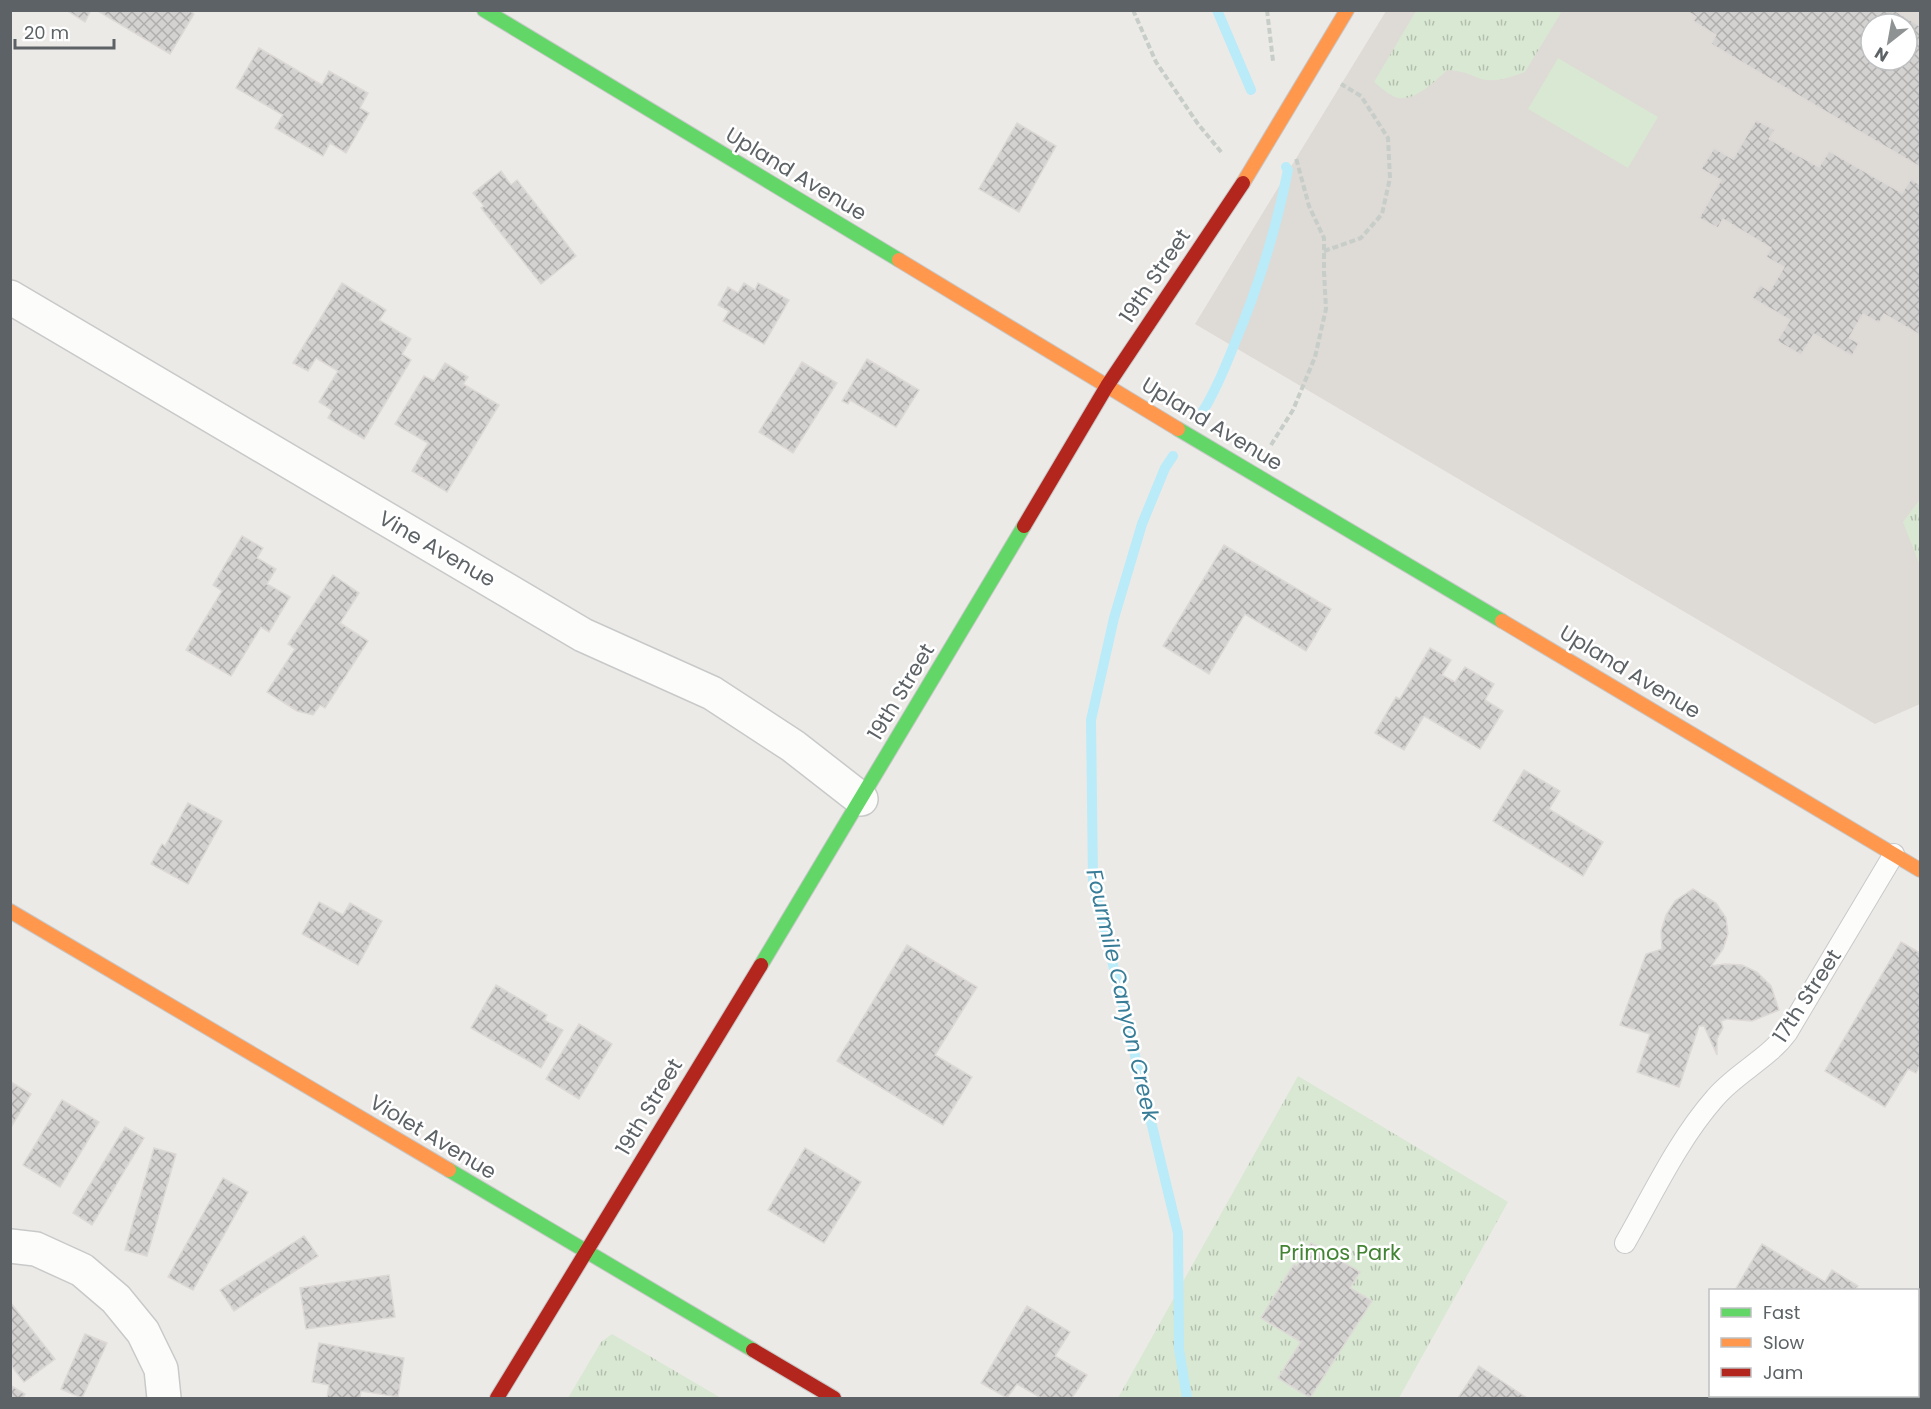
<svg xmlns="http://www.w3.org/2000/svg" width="1931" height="1409" viewBox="0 0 1931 1409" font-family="Poppins,sans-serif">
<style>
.education{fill:#dedad6;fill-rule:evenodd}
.grass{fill:#d9e8d2}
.park{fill:url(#park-tufts)}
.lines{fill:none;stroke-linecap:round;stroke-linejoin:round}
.stream{stroke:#baebf8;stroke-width:10}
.building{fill:url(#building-cross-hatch);stroke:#dcd9d6;stroke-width:1.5;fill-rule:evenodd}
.lane-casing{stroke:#c8c9c9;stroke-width:22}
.street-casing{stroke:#c8c9c9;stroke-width:36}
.fast-casing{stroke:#c7c8c8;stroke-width:16}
.slow-casing{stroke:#c7c8c8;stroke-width:16}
.jam-casing{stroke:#c7c8c8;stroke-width:16}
.path{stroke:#c7cdc9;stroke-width:4;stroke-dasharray:6 3;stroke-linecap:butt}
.lane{stroke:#fcfcfb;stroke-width:20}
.street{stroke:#fcfcfb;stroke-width:33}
.fast{stroke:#63d668;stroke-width:14}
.slow{stroke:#ff974d;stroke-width:14}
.jam{stroke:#b3261e;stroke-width:14}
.labels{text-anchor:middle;stroke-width:5;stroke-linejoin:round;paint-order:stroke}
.street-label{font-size:21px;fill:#5c6265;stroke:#fff}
.park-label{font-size:21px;fill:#428434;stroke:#fff}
.water-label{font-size:22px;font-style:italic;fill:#387d98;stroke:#fff}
</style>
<defs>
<pattern id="park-tufts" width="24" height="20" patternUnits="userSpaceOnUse" patternTransform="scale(1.5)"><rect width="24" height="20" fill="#d9e8d2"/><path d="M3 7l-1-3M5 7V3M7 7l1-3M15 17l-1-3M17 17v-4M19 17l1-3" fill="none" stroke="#b3bfae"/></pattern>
<pattern id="building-cross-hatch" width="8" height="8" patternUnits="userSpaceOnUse" patternTransform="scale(1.5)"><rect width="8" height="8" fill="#d4d2d1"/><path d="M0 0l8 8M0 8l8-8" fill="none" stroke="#afaead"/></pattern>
</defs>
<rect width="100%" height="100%" fill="#eceae7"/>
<path class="education" d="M1386 11H1920V704L1875 724 1195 324ZM1871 24H1907V60H1871Z"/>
<path class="grass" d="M1558 58 1658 117 1628 168 1528 109Z"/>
<g class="park">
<path d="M1556 10 1561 13 1525 72C1511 77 1496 83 1481 79 1468 74 1463 71 1448 70 1435 80 1417 101 1398 98 1390 96 1380 87 1374 82L1416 11Z"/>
<path d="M1920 499V566L1903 522Z"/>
<path d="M1298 1076 1508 1202 1399 1398H1118Z"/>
<path d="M612 1334 721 1398H568L601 1342Z"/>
</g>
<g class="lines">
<g class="stream">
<path d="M1217 10 1251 90"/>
<path d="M1203 411C1216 390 1225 368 1234 345 1258 288 1276 230 1288 170L1286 167"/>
<path d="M1173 456 1165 468 1142 524 1114 618 1091 720 1093 882 1178 1233 1179 1349 1187 1398"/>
</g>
</g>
<g class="building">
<path d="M66 10H91L85 22Z"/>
<path d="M96 10H189L194 14 170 54Z"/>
<path d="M1685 10H1894L1920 26V167L1711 44 1716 35 1693 21 1696 17ZM1871 24H1907V60H1871Z"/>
<path d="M259 48 322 85 329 71 368 93 360 108 369 113 346 153 330 143 323 156 275 128 283 115 236 88Z"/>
<path d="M1756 120 1775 130 1769 139 1819 167 1829 151 1902 193 1911 179 1920 185V335L1884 314 1879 323 1863 314 1849 338 1859 343 1852 356 1814 334 1801 355 1777 341 1790 320 1752 298 1760 285 1770 291 1784 267 1766 257 1771 248 1723 219 1718 228 1699 218 1721 180 1701 169 1714 148 1733 159Z"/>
<path d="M1017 123 1056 146 1019 212 979 189Z"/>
<path d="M501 171 511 185 517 180 576 256 541 284 481 208 484 206 473 193Z"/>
<path d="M342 283 386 310 379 320 411 339 402 354 411 360 364 439 328 418 332 410 319 402 338 371 316 358 308 371 293 363Z"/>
<path d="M744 283 755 290 758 283 789 300 764 344 723 321 729 311 718 305 728 287 738 293Z"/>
<path d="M867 359 919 390 896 427 850 400 848 404 842 401Z"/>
<path d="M802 362 837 383 793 453 759 432Z"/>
<path d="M445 363 468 377 463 384 499 405 447 492 412 471 428 443 395 424 424 376 434 381Z"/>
<path d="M242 536 263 548 257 558 276 569 267 584 290 597 269 632 261 627 231 676 186 650 222 591 213 585Z"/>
<path d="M1224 545 1331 609 1306 651 1245 614 1209 674 1163 646Z"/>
<path d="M333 575 359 593 340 623 368 641 325 708 320 705 313 715 297 711 267 692 295 649 288 644Z"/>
<path d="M1430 648 1451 660 1442 675 1455 682 1465 667 1494 684 1485 700 1503 711 1480 749 1424 716 1404 750 1375 733 1396 697 1400 699Z"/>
<path d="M1524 770 1560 791 1549 809 1603 842 1583 876 1493 821Z"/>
<path d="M188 803 222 821 188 884 151 864 162 844 165 846Z"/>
<path d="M1693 889 1716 903 1726 918 1728 934 1723 949 1711 966 1725 964 1742 965 1757 972 1771 986 1779 1010 1752 1021 1727 1019 1721 1021 1723 1028 1717 1039V1055L1704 1026H1699L1679 1087 1637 1072 1650 1034 1620 1025 1646 954 1662 949 1661 931 1666 915 1675 901Z"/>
<path d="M319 902 343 915 350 903 382 921 358 965 302 934Z"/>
<path d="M1901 942 1920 953V1065L1916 1073 1908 1069 1885 1107 1825 1071Z"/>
<path d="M907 945 977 987 935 1055 972 1077 943 1125 837 1061Z"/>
<path d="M496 985 547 1015 544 1020 563 1030 541 1068 471 1028Z"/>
<path d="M579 1024 612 1044 579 1099 546 1079Z"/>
<path d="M11 1082 31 1094 10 1129V1082Z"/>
<path d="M62 1100 99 1122 60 1187 23 1165Z"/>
<path d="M125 1127 144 1138 92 1225 73 1213Z"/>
<path d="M154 1148 176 1154 147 1256 125 1250Z"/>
<path d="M805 1148 861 1182 824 1243 768 1210Z"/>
<path d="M223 1178 248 1192 193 1290 168 1277Z"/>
<path d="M304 1236 318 1256 234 1311 220 1290Z"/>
<path d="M1311 1243 1360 1272 1350 1288 1372 1301 1310 1398 1278 1378 1301 1342 1261 1318 1294 1264 1297 1266Z"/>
<path d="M1762 1244 1825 1282 1832 1270 1858 1286 1855 1290H1735Z"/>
<path d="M389 1275 395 1317 306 1329 300 1288Z"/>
<path d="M10 1302 55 1359 24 1382 10 1364Z"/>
<path d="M1027 1306 1070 1332 1055 1356 1087 1375 1072 1398H1041L1017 1384 1007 1398 981 1383Z"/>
<path d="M85 1334 107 1343 82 1398 61 1389Z"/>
<path d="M319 1343 404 1358 398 1397 361 1391 360 1398H327L329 1385 312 1382Z"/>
<path d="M1479 1366 1527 1398H1458Z"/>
<path d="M10 1385 25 1394 23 1398H10Z"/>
</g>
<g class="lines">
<g class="lane-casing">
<path id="lane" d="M1625 1243C1653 1194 1678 1140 1715 1098 1736 1073 1768 1059 1787 1033L1894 854"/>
</g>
<g class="street-casing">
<g id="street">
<path d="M10 297 583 635 712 693 793 746 861 799"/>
<path d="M10 1246 36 1249 82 1270 116 1299 143 1332 161 1369 164 1398"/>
</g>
</g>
<g class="fast-casing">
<g id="fast">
<path d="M484 10 899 260"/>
<path d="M1178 429 1502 621"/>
<path d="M761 965 1024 526"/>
<path d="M449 1170 753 1350"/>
</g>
</g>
<g class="slow-casing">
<g id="slow">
<path d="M1243 183 1347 10"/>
<path d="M899 260 1178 429"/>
<path d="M1502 621 1920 870"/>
<path d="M10 911 449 1170"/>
</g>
</g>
<g class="jam-casing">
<g id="jam">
<path d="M1024 526 1107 386 1243 183"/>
<path d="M753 1350 834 1398"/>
<path d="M497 1398 761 965"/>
</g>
</g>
<g class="path">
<path d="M1133 10 1156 62 1198 124 1222 153"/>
<path d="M1267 10 1273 61"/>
<path d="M1324 251 1361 238 1382 214 1390 178 1388 138 1361 96 1341 84"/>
<path d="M1271 445 1293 410 1315 357 1326 309 1324 272V238L1309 206 1296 158"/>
</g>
<use href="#lane" class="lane"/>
<use href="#street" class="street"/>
<use href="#fast" class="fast"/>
<use href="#slow" class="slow"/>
<use href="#jam" class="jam"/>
</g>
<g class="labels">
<g class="street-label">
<text transform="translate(796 174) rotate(31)" y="7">Upland Avenue</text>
<text transform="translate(1155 276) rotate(-56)" y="7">19th Street</text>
<text transform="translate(1212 424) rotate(31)" y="7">Upland Avenue</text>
<text transform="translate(437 549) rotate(30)" y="7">Vine Avenue</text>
<text transform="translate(1630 672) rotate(31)" y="7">Upland Avenue</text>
<text transform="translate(901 692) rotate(-59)" y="7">19th Street</text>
<text transform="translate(1807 996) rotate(-57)" y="7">17th Street</text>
<text transform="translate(649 1107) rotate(-59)" y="7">19th Street</text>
<text transform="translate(433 1137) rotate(31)" y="7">Violet Avenue</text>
</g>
<g class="park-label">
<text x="1340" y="1260">Primos Park</text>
</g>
<g class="water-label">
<text transform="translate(1123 995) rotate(77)" y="8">Fourmile Canyon Creek</text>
</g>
</g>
<rect width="1931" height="1409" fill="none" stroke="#5c6265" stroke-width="24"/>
<rect x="1709" y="1289" width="210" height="108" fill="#ffffff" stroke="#bec0c1" stroke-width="1.5"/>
<rect x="1721" y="1308" width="30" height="9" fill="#63d668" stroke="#bec0c1" stroke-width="1.5"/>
<text x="1763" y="1319" font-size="18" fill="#5c6265">Fast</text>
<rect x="1721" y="1338" width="30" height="9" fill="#ff974d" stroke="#bec0c1" stroke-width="1.5"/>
<text x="1763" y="1349" font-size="18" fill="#5c6265">Slow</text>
<rect x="1721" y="1368" width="30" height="9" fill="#b3261e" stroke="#bec0c1" stroke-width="1.5"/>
<text x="1763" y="1379" font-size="18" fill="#5c6265">Jam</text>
<g transform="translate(1889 42) rotate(211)"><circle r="28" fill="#ffffff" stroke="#bec0c1" stroke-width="1.5"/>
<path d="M0-4.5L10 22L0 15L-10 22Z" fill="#8e9292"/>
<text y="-9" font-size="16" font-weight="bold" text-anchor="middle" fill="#5c6265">N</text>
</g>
<path d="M15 39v9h99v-9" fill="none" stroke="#5c6265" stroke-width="3"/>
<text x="24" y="39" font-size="18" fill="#5c6265" stroke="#ffffff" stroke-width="4.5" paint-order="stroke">20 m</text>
</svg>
